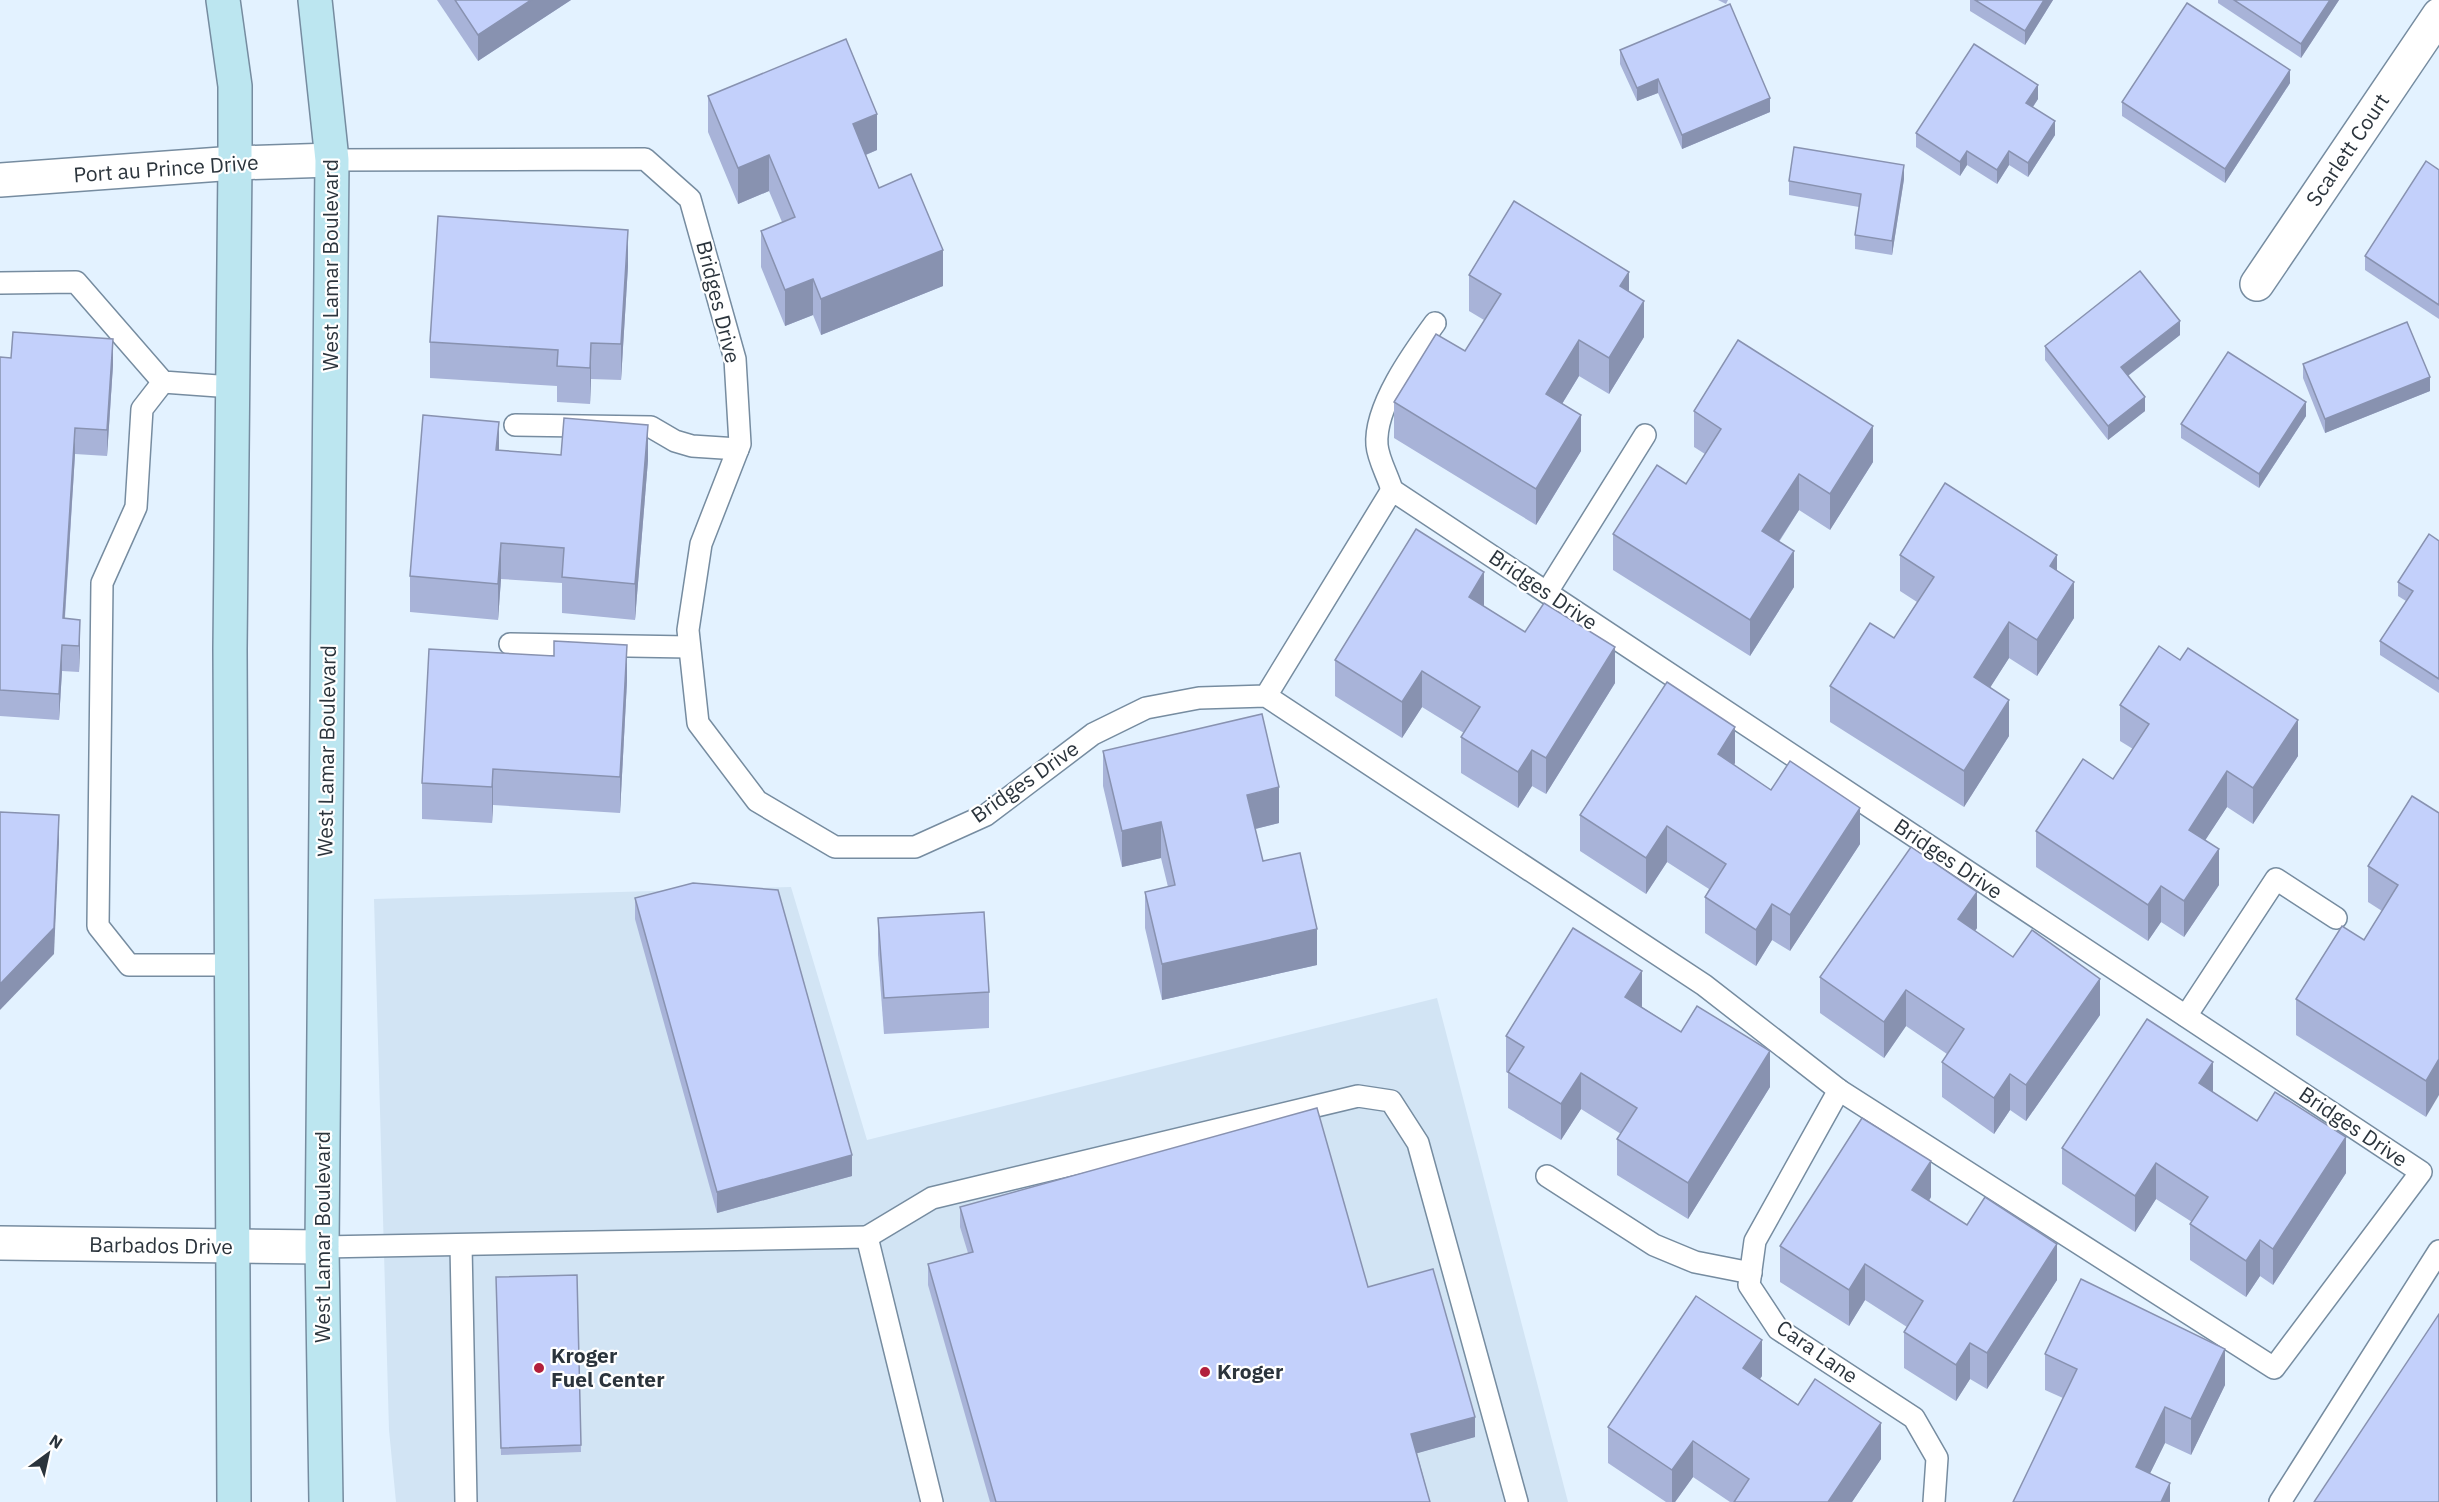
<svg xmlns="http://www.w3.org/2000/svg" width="2439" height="1502" viewBox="0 0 2439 1502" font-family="'IBM Plex Sans',sans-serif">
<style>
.built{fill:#d2e4f4}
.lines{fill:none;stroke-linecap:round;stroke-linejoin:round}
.service-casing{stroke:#768ca0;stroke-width:24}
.minor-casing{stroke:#768ca0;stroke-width:36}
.secondary-casing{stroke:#768ca0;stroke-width:36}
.service{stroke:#fff;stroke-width:21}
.minor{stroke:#fff;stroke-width:33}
.secondary{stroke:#bce6f0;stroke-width:33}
.wall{fill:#a8b3d8}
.shaded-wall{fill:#8892b0}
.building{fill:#c3d0fb;stroke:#8892b0;stroke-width:1.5}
.poi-dot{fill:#b21f3c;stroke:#fff;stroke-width:2}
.labels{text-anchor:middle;stroke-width:4.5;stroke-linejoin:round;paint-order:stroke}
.street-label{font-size:21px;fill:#2b343c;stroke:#fff}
.poi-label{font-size:21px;font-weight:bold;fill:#2b343c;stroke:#fff;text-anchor:start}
</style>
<rect width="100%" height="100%" fill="#e3f2ff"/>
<path class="built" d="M791 887 867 1140 1437 998 1568 1502H396L389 1430 374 899Z"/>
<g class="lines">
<g class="service-casing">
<g id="service">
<path d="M332 160 645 159 690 199 735 359 740 444 701 544 688 630 698 723 757 801 835 847H915L986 815 1093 734 1146 708 1199 698 1266 696 1704 985 1839 1090 2274 1368 2421 1172 1392 490 1266 696"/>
<path d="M0 283 76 282 163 382 232 387"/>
<path d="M163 382 142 409 136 507 102 583 98 926 129 965H230"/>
<path d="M515 425 651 427 675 441 692 446 738 449"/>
<path d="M1392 490C1388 476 1378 459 1377 445 1374 407 1413 353 1435 323"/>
<path d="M1547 592 1645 435"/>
<path d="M510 644 689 647"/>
<path d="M2186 1016 2276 879 2336 918"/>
<path d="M1839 1090 1755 1241 1749 1285 1778 1329 1914 1418 1937 1458 1934 1502"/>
<path d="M1547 1176 1654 1245 1695 1262 1751 1273"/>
<path d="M867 1237 932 1198 1358 1096 1391 1101 1418 1143 1517 1502"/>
<path d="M461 1245 466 1502"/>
<path d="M322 1247 867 1237 932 1502"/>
<path d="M2280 1502 2439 1251"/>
</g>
</g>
<g class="minor-casing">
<g id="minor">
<path d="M0 180 235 163 332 160"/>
<path d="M2257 284 2439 15"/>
<path d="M0 1243 322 1247"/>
</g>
</g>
<g class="secondary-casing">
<g id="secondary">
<path d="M223 0 235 86V163L230 649 234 1502"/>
<path d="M315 0 332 160 322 1247 326 1502"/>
</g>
</g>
<use href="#service" class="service"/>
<use href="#minor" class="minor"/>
<use href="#secondary" class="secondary"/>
</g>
<g class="wall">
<path d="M437 0H571L478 61Z"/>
<path d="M1718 0H1728L1726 4Z"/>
<path d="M1970 0H2053L2025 45 1970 11Z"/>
<path d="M2218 0H2339L2301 58 2218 3Z"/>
<path d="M1620 50 1770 112 1682 149 1658 93 1637 101 1620 64Z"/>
<path d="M2290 83 2225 183 2122 116V102Z"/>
<path d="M708 96 877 150 866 155 879 188 943 286 821 335 813 315 785 326 761 267V231L782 222 769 191 738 204 708 132Z"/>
<path d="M2038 99 2033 107 2055 135 2028 177 2009 165 1997 184 1967 165 1960 176 1916 147V133Z"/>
<path d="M2439 170V319L2365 270V256Z"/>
<path d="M1904 179 1892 255 1855 249V235L1859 207 1789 195V181Z"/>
<path d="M628 266 621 380 591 379 590 404 557 402V386L430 378V342Z"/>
<path d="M1469 275 1629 291 1644 337 1609 394 1579 376 1562 404 1581 451 1536 525 1394 438V402L1465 351 1484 320 1469 311Z"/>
<path d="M2180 335 2128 376 2145 411 2108 440 2045 360V346Z"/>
<path d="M0 357 113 365 107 456 75 454 65 618 80 646 79 672 62 671 59 720 0 716Z"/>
<path d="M2303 364 2430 391 2325 433 2303 378Z"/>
<path d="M1694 411 1873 462 1830 530 1799 510 1779 542 1794 587 1750 656 1613 570V534L1686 484 1705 454 1694 447Z"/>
<path d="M2306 416 2259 488 2181 438V424Z"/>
<path d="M499 450 561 455 648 460 635 620 562 613V583L501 579 498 620 410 612V576Z"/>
<path d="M2439 541V693L2380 655V641L2406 601 2398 596V582Z"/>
<path d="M1900 555 2057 571 2074 618 2037 676 2009 658 1990 687 2009 736 1964 807 1830 722V686L1894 638 1917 602 1900 591Z"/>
<path d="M1484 607 1525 632 1615 683 1546 794 1532 786 1518 808 1461 773V737L1464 733 1422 707 1402 738 1335 696V660Z"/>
<path d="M627 681 620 813 493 805 492 823 422 819V783Z"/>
<path d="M2120 705 2298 756 2253 824 2227 807 2205 840 2219 885 2184 937 2161 922 2148 941 2036 867V831L2113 779 2133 749 2120 741Z"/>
<path d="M1103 751 1279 823 1255 829 1263 861 1317 965 1162 1000 1145 928V892L1168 887 1161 858 1122 867 1103 786Z"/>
<path d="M1735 763 1734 765 1771 790 1860 844 1790 951 1772 940 1756 966 1705 933V897L1709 889 1667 862 1646 894 1580 851V815Z"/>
<path d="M2439 813 2426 1117 2296 1035V999L2364 940 2382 911 2368 902V866Z"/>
<path d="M635 898 852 1176 717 1213 635 919Z"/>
<path d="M878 918 989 992V1028L884 1034 878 954Z"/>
<path d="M1977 928 1975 931 2013 957 2100 1015 2026 1121 2010 1110 1994 1134 1942 1097V1062L1947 1054 1906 1026 1884 1058 1820 1013V977Z"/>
<path d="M1642 1007 1770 1087 1688 1219 1617 1175V1139L1621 1134 1581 1109 1561 1140 1508 1108V1073L1506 1072V1036Z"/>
<path d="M2213 1092 2257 1121 2346 1173 2273 1285 2260 1276 2246 1297 2190 1260V1224L2192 1222 2156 1199 2135 1232 2062 1184V1148Z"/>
<path d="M1931 1197 1929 1201 2057 1280 1987 1389 1970 1379 1956 1401 1904 1368V1332L1907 1327 1865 1300 1849 1326 1780 1282V1246Z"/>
<path d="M960 1207 1368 1287 1475 1437 1417 1453 1430 1502H990L928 1285V1264L968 1253 960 1227Z"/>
<path d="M577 1275 581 1452 501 1455 496 1277Z"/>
<path d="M2045 1354 2225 1385 2191 1455 2165 1443 2150 1473 2170 1502 2063 1398 2045 1390Z"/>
<path d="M1762 1376 1760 1379 1881 1459 1852 1502H1730L1693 1477 1675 1502H1666L1608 1463V1427Z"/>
</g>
<g class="shaded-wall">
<path d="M531 0H571L478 61V35Z"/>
<path d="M2044 0H2053L2025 45V31Z"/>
<path d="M2330 0H2339L2301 58V44Z"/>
<path d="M2290 70V83L2225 183V169Z"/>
<path d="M1658 79V93L1637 101V88Z"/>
<path d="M2038 85V99L2026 117V103Z"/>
<path d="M1770 98V112L1682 149V135Z"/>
<path d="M877 114V150L853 160V124Z"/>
<path d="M2055 121V135L2028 177V163Z"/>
<path d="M1967 151V165L1960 176V162Z"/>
<path d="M2009 151V165L1997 184V170Z"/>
<path d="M769 155V191L738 204V168Z"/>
<path d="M1904 165V179L1892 255V241Z"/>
<path d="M628 230V266L621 380V344Z"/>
<path d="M943 250V286L821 335V299Z"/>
<path d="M1629 272V308L1620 286Z"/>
<path d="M813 279V315L785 326V290Z"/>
<path d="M1644 301V337L1609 394V358Z"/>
<path d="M2180 321V335L2121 381V367Z"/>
<path d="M113 339V365L107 456V430Z"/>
<path d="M1579 340V376L1546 430V394Z"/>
<path d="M591 343V379L590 404V368Z"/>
<path d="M2430 377V391L2325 433V419Z"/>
<path d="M2145 397V411L2108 440V426Z"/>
<path d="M2306 402V416L2259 488V474Z"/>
<path d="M1581 415V451L1536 525V489Z"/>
<path d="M499 422V458L496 450Z"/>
<path d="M648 425V460L635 620V584Z"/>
<path d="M1873 426V462L1830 530V494Z"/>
<path d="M75 428V454L63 644V618Z"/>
<path d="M1799 474V510L1762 567V531Z"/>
<path d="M501 543V579L498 620V584Z"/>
<path d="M1794 551V587L1750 656V620Z"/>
<path d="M2057 555V591L2050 566Z"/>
<path d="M1484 572V608L1469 597Z"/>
<path d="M2074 582V618L2037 676V640Z"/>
<path d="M80 620V646L79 672V646Z"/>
<path d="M2009 622V658L1974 713V677Z"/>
<path d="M62 645V671L59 720V694Z"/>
<path d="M627 645V681L620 813V777Z"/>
<path d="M1615 647V683L1546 794V758Z"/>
<path d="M1422 671V707L1402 738V702Z"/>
<path d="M2009 700V736L1964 807V771Z"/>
<path d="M2298 720V756L2253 824V788Z"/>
<path d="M1735 727V763L1718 790V754Z"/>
<path d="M1532 750V786L1518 808V772Z"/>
<path d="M493 769V805L492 823V787Z"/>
<path d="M2227 771V807L2189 865V830Z"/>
<path d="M1279 787V823L1247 831V795Z"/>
<path d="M1860 808V844L1790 951V915Z"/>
<path d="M59 815V842L54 954 0 1010V984Z"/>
<path d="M1161 822V858L1122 867V831Z"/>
<path d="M1667 826V862L1646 894V858Z"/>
<path d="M2219 849V885L2184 937V901Z"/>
<path d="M2161 886V922L2148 941V905Z"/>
<path d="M1977 892V928L1958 955V919Z"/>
<path d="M1772 904V940L1756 966V930Z"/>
<path d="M1317 929V965L1162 1000V964Z"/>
<path d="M1642 971V1007L1625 1033V997Z"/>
<path d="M2100 979V1015L2026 1121V1085Z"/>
<path d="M1906 990V1026L1884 1058V1022Z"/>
<path d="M1770 1051V1087L1688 1219V1183Z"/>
<path d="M2439 1059V1095L2426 1117V1081Z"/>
<path d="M2213 1062V1098L2199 1083Z"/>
<path d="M1581 1073V1109L1561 1140V1104Z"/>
<path d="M2010 1074V1110L1994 1134V1098Z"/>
<path d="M2346 1137V1173L2273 1285V1249Z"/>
<path d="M852 1155V1176L717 1213V1192Z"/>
<path d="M1931 1161V1197L1912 1226V1190Z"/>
<path d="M2156 1163V1199L2135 1232V1196Z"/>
<path d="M2260 1240V1276L2246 1297V1261Z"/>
<path d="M2057 1244V1280L1987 1389V1353Z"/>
<path d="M1865 1264V1300L1849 1326V1290Z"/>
<path d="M1762 1340V1376L1743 1404V1368Z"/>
<path d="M1970 1343V1379L1956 1401V1365Z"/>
<path d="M2225 1349V1385L2191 1455V1419Z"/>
<path d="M2165 1407V1443L2136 1502V1467Z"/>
<path d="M1475 1417V1437L1411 1455V1434Z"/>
<path d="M1881 1423V1459L1852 1502H1828Z"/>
<path d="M1693 1441V1477L1675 1502H1672V1470Z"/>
<path d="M2170 1483V1502H2161Z"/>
</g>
<g class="building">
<path d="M455 0H531L478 35Z"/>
<path d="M1975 0H2044L2025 31Z"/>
<path d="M2234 0H2330L2301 44Z"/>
<path d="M2187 3 2290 70 2225 169 2122 102Z"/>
<path d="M1730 4 1770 98 1682 135 1658 79 1637 88 1620 50Z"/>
<path d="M846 39 877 114 853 124 879 188 911 174 943 250 821 299 813 279 785 290 761 231 795 217 769 155 738 168 708 96Z"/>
<path d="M1974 44 2038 85 2026 103 2055 121 2028 163 2009 151 1997 170 1967 151 1960 162 1916 133Z"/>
<path d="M1794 147 1904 165 1892 241 1855 235 1861 194 1789 181Z"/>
<path d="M2426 161 2439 170V305L2365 256Z"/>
<path d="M1514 201 1629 272 1620 286 1644 301 1609 358 1579 340 1546 394 1581 415 1536 489 1394 402 1436 334 1465 351 1501 294 1469 275Z"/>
<path d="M438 216 628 230 621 344 591 343 590 368 557 366 558 350 430 342Z"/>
<path d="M2140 271 2180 321 2121 367 2145 397 2108 426 2045 346Z"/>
<path d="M2407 322 2430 377 2325 419 2303 364Z"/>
<path d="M13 332 113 339 107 430 75 428 63 618 80 620 79 646 62 645 59 694 0 690V357L11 358Z"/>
<path d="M1738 340 1873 426 1830 494 1799 474 1762 531 1794 551 1750 620 1613 534 1657 465 1686 484 1721 429 1694 411Z"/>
<path d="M2228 352 2306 402 2259 474 2181 424Z"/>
<path d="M423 415 499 422 496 450 561 455 564 418 648 425 635 584 562 577 564 548 501 543 498 584 410 576Z"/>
<path d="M1945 483 2057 555 2050 566 2074 582 2037 640 2009 622 1974 677 2009 700 1964 771 1830 686 1870 623 1894 638 1934 577 1900 555Z"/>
<path d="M1416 529 1484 572 1469 597 1525 632 1544 603 1615 647 1546 758 1532 750 1518 772 1461 737 1480 707 1422 671 1402 702 1335 660Z"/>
<path d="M2429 534 2439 541V679L2380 641 2413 591 2398 582Z"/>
<path d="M554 641 627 645 620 777 493 769 492 787 422 783 429 649 554 656Z"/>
<path d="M2159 646 2180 660 2188 648 2298 720 2253 788 2227 771 2189 830 2219 849 2184 901 2161 886 2148 905 2036 831 2083 759 2113 779 2149 724 2120 705Z"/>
<path d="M1667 682 1735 727 1718 754 1771 790 1790 761 1860 808 1790 915 1772 904 1756 930 1705 897 1726 864 1667 826 1646 858 1580 815Z"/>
<path d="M1262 714 1279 787 1247 795 1263 861 1300 853 1317 929 1162 964 1145 892 1175 885 1161 822 1122 831 1103 751Z"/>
<path d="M2412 796 2439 813V1059L2426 1081 2296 999 2342 926 2364 940 2398 885 2368 866Z"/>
<path d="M0 812 59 815 54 928 0 984Z"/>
<path d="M1911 847 1977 892 1958 919 2013 957 2032 930 2100 979 2026 1085 2010 1074 1994 1098 1942 1062 1964 1029 1906 990 1884 1022 1820 977Z"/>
<path d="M693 883 778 890 852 1155 717 1192 635 898Z"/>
<path d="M984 912 989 992 884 998 878 918Z"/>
<path d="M1573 928 1642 971 1625 997 1681 1032 1697 1006 1770 1051 1688 1183 1617 1139 1637 1108 1581 1073 1561 1104 1508 1072 1524 1047 1506 1036Z"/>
<path d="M2147 1019 2213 1062 2199 1083 2257 1121 2275 1092 2346 1137 2273 1249 2260 1240 2246 1261 2190 1224 2208 1197 2156 1163 2135 1196 2062 1148Z"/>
<path d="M1317 1108 1368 1287 1433 1269 1475 1417 1411 1434 1430 1502H996L928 1264 973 1252 960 1207Z"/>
<path d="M1862 1118 1931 1161 1912 1190 1967 1225 1985 1197 2057 1244 1987 1353 1970 1343 1956 1365 1904 1332 1923 1301 1865 1264 1849 1290 1780 1246Z"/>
<path d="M577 1275 581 1445 501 1448 496 1277Z"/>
<path d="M2081 1279 2225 1349 2191 1419 2165 1407 2136 1467 2170 1483 2161 1502H2013L2077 1369 2045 1354Z"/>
<path d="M1696 1296 1762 1340 1743 1368 1798 1405 1815 1379 1881 1423 1828 1502H1734L1749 1479 1693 1441 1672 1470 1608 1427Z"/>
<path d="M2439 1314V1502H2314Z"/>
</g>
<g class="poi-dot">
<circle cx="539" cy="1368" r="6"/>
<circle cx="1205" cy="1372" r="6"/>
</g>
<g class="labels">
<g class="street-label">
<text transform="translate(2348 150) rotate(-56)" y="7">Scarlett Court</text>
<text transform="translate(166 169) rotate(-4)" y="7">Port au Prince Drive</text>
<text transform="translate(331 265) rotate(-90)" y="7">West Lamar Boulevard</text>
<text transform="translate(718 302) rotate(76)" y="7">Bridges Drive</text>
<text transform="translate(1543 590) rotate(34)" y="7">Bridges Drive</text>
<text transform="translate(327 751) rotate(-89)" y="7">West Lamar Boulevard</text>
<text transform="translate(1025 782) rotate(-35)" y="7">Bridges Drive</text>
<text transform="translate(1948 859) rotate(34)" y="7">Bridges Drive</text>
<text transform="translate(2353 1127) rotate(34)" y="7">Bridges Drive</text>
<text transform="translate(323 1237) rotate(-90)" y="7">West Lamar Boulevard</text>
<text transform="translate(161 1246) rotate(1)" y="7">Barbados Drive</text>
<text transform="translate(1817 1352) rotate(35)" y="7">Cara Lane</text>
</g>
<g class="poi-label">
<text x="551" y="1363">Kroger<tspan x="551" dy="24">Fuel Center</tspan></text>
<text x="1217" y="1379">Kroger</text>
</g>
</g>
<g transform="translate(48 1454) rotate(33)" stroke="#ffffff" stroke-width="4.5" paint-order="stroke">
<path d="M0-4.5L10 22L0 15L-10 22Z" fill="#2b343c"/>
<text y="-9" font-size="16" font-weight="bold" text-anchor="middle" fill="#2b343c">N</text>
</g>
</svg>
